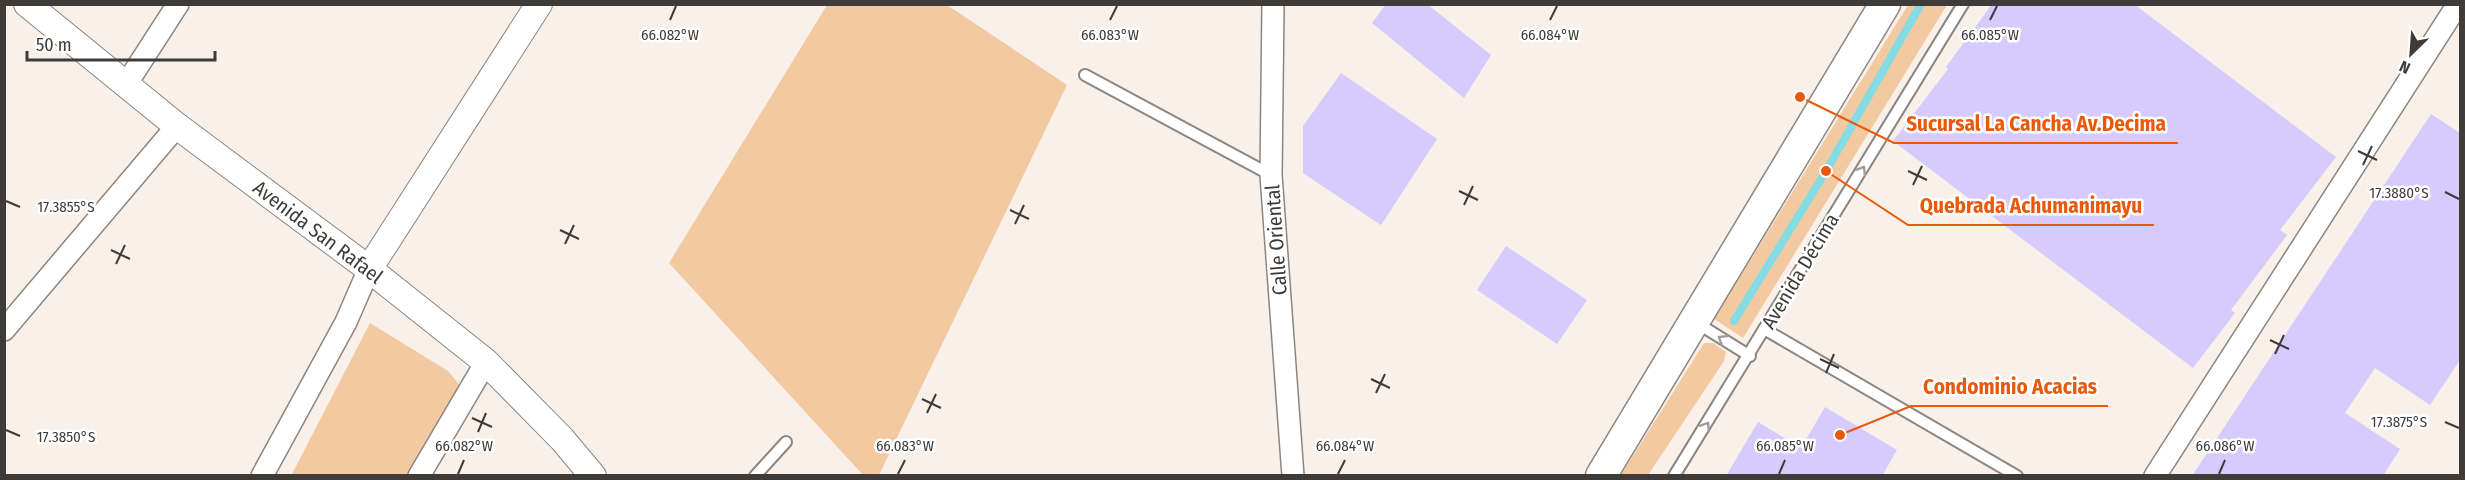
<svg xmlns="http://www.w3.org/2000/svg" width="2465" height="480" viewBox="0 0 2465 480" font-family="'Fira Sans Condensed',sans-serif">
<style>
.green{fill:#f3c9a2}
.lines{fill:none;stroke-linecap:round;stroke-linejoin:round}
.stream{stroke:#85dce3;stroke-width:8}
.building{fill:#d5cbfc}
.service-casing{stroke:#8d8680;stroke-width:14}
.minor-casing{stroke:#8d8680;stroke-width:24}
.tertiary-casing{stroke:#8d8680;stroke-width:28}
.secondary-casing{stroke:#8d8680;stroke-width:33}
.service{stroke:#fff;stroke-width:10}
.minor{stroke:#fff;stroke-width:21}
.tertiary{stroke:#fff;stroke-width:26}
.secondary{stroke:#fff;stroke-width:30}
.oneway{stroke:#9e9d9c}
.ticks{fill:none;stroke:#3e3b38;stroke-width:2}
.labels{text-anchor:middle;stroke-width:5;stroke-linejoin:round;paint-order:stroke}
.street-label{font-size:20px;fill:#3e3b38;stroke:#fff}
.ticks-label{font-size:15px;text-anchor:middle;fill:#3e3b38;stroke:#fff;stroke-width:5;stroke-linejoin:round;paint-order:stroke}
.leader{fill:none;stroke:#e8590c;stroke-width:2}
.callout-dot{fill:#e8590c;stroke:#fff;stroke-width:2}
.callout-label{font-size:21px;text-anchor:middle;font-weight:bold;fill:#e8590c;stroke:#fff;stroke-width:5;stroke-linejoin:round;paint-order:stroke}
</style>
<rect width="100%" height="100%" fill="#f8f0e9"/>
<g class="green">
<path d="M827 5H947L1067 85 879 475H863L669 263Z"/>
<path d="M1908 5H1947L1743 338 1714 319Z"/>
<path d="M370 323 448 371 470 397 424 475 291 476Z"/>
<path d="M1704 343H1713L1726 352 1724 361 1648 475H1621Z"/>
</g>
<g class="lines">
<path class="stream" d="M1734 321 1826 171 1921 4"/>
</g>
<g class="building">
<path d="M1386 4H1427L1491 55 1464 98 1372 23Z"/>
<path d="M1992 4H2134L2336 157 2280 230 2287 235 2231 310 2235 313 2193 368 1893 141 1948 69 1946 67Z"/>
<path d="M1341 73 1437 139 1381 225 1303 173V126Z"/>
<path d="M2431 114 2460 133V360L2430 405 2375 368 2345 413 2400 449 2383 476H2192Z"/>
<path d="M1506 246 1587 300 1557 344 1477 290Z"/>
<path d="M1825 407 1897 450 1882 476H1726L1758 422 1801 448Z"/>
</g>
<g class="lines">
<g class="service-casing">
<g id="service">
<path d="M1085 75 1271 175"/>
<path d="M1697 323 1750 356"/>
<path d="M1764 329 2017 476"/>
<path d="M755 476 786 442"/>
<path d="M1674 476 1963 4"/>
</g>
</g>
<g class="minor-casing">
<g id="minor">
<path d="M1273 4 1271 175 1293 476"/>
<path d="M127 83 178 4"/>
<path d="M4 330 177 126"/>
<path d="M262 476 346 322 369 269"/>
<path d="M419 476 486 362"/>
<path d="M2155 476 2458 4"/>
</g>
</g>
<g class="tertiary-casing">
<g id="tertiary">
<path d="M27 4 177 126 369 269 486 362 562 439 593 476"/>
<path d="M369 269 539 4"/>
</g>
</g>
<g class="secondary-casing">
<path id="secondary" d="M1601 476 1885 4"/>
</g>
<use href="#service" class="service"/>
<use href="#minor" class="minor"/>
<use href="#tertiary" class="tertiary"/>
<use href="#secondary" class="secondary"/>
</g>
<defs><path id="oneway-chevron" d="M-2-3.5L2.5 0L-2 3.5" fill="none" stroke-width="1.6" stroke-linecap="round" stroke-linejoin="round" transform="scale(1.5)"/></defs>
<g class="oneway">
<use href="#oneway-chevron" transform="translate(1862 170) rotate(-58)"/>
<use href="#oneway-chevron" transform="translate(1722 339) rotate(-148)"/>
<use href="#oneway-chevron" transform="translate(1706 426) rotate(-58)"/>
</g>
<path class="ticks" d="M670 20 676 6M1110 20 1117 6M1550 20 1557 6M1990 20 1997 6M2358 151 2377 160M2363 165 2372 146M1908 171 1927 180M1913 185 1922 166M1459 191 1478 200M2445 192 2459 199M6 201 20 207M1464 205 1473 186M1010 210 1029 219M1015 224 1024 205M560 230 579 239M565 244 574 225M111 250 130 259M116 264 125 245M2270 340 2289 349M2275 354 2284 335M1820 359 1839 368M1826 373 1834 354M1371 379 1390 388M1376 393 1385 374M922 399 941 408M927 413 936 394M472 418 492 427M2445 422 2459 428M6 430 20 436M478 432 486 413M458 474 464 460M898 474 905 460M1338 474 1345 460M1779 474 1785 460M2219 474 2225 460"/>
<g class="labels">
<g class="street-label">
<text transform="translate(318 232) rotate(37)" y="7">Avenida San Rafael</text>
<text transform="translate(1276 240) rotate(-94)" y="7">Calle Oriental</text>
<text transform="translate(1800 271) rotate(-59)" y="7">Avenida Décima</text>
</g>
</g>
<g class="ticks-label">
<text x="670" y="40">66.082°W</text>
<text x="1110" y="40">66.083°W</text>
<text x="1550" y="40">66.084°W</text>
<text x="1990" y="40">66.085°W</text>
<text x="2399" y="198">17.3880°S</text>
<text x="66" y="212">17.3855°S</text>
<text x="2399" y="427">17.3875°S</text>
<text x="66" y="442">17.3850°S</text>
<text x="464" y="451">66.082°W</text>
<text x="905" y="451">66.083°W</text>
<text x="1345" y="451">66.084°W</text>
<text x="1785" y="451">66.085°W</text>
<text x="2225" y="451">66.086°W</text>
</g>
<path class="leader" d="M1800 97L1894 143H2178M1826 171L1908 225H2154M1840 435L1911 406H2108"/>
<g class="callout-dot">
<circle cx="1800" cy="97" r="6"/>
<circle cx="1826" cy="171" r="6"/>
<circle cx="1840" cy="435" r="6"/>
</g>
<g class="callout-label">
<text x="2036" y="131">Sucursal La Cancha Av.Decima</text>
<text x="2031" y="213">Quebrada Achumanimayu</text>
<text x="2010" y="394">Condominio Acacias</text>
</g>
<rect width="2465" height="480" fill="none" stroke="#3e3b38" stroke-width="12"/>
<g transform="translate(2411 54) rotate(205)" stroke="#ffffff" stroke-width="4.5" paint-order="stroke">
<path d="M0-4.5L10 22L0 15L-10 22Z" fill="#3e3b38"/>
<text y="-9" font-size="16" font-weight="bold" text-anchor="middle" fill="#3e3b38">N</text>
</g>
<path d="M27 51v9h188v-9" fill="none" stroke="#3e3b38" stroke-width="3"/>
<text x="36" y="51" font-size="18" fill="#3e3b38" stroke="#ffffff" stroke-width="4.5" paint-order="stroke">50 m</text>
</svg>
